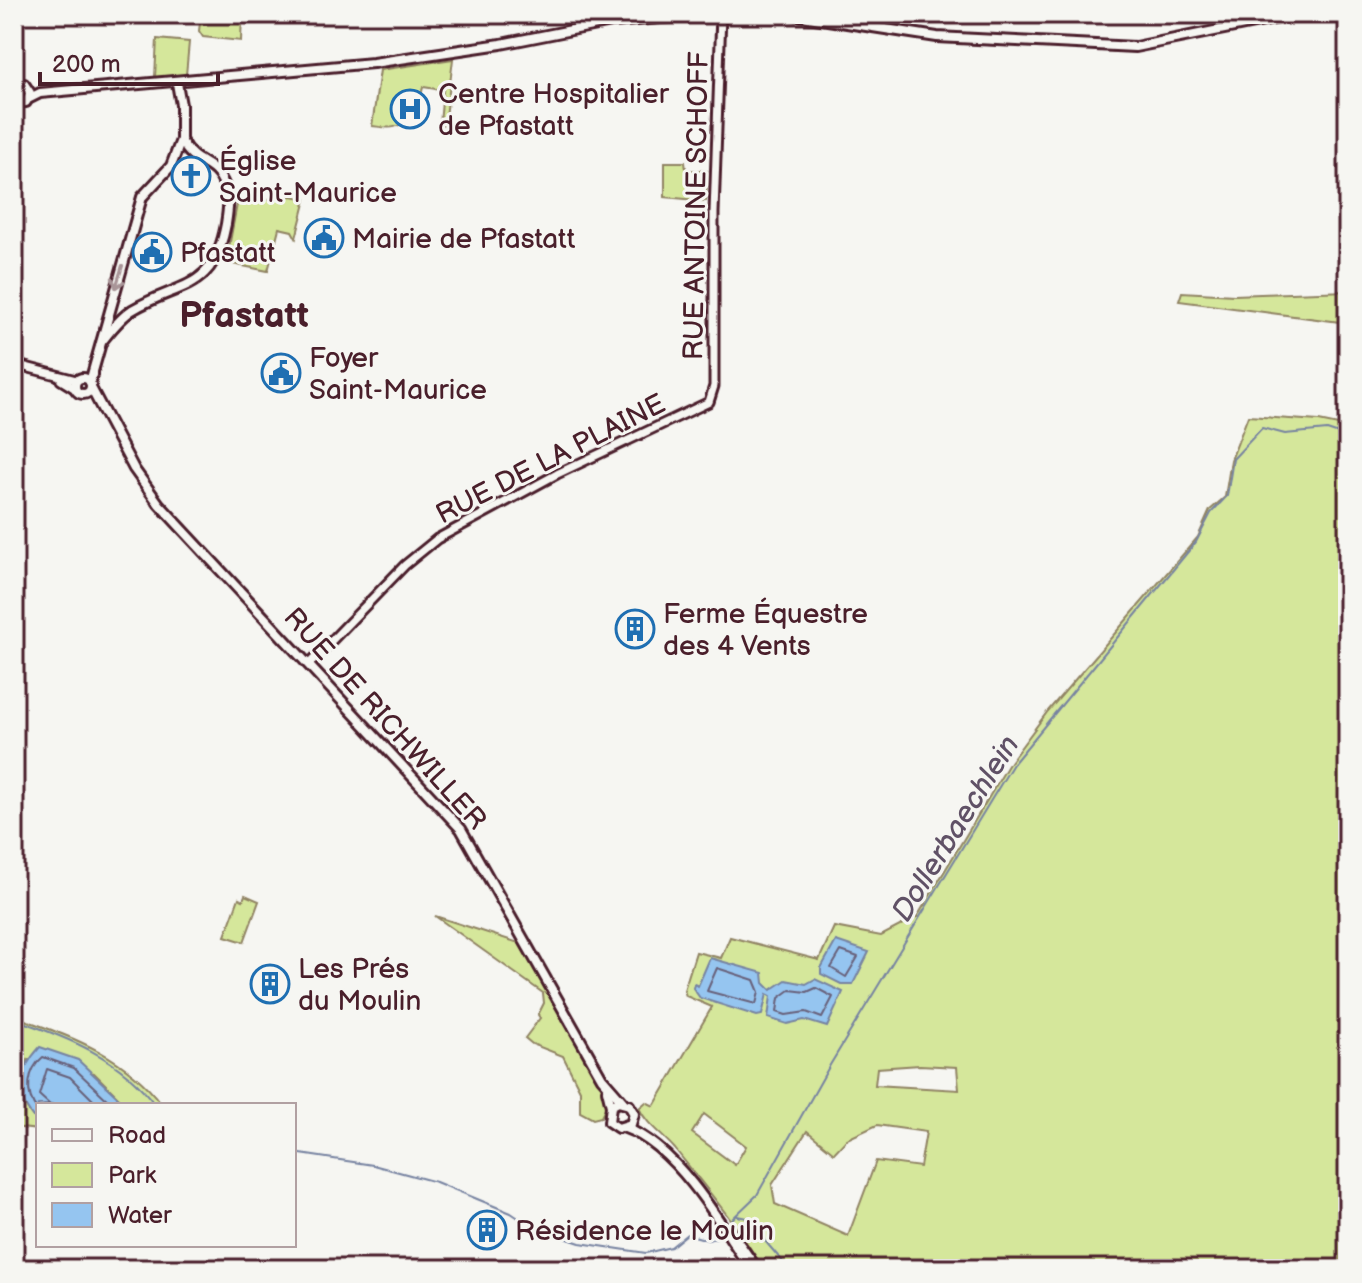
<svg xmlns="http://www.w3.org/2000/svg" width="1362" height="1283" viewBox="0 0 1362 1283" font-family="'Balsamiq Sans',sans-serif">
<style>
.green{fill:#d5e79b;stroke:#908363;stroke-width:2;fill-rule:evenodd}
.water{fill:#95c5f0;stroke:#7783a1;stroke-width:2}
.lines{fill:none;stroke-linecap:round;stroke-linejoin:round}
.shore{stroke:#68617a;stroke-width:2}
.stream{stroke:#7783a1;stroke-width:2}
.tertiary-casing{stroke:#4a1f2b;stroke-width:13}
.secondary-casing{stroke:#4a1f2b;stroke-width:14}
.tertiary{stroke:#f6f6f2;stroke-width:7}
.secondary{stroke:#f6f6f2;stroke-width:8}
.oneway{stroke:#a99598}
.labels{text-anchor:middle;stroke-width:6;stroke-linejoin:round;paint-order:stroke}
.poi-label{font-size:28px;fill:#4a1f2b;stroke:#f6f6f2;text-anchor:start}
.street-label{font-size:28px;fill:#4a1f2b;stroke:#f6f6f2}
.water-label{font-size:30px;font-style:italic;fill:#605166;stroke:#f6f6f2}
.district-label{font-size:36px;font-weight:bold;fill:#4a1f2b;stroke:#f6f6f2}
</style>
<rect width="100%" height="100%" fill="#f6f6f2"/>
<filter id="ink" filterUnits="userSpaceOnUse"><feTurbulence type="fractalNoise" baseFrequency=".0125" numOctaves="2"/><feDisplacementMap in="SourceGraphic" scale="16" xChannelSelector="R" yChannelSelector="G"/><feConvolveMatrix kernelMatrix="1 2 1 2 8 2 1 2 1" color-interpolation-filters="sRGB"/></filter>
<g filter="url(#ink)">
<g class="green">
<path d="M201 14H242L241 41 203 37 199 31Z"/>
<path d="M157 39 189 42 186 75 155 77Z"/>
<path d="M453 59 445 125 440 124 443 90 423 87 421 96 412 95 413 115H409C398 131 390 128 372 126L380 70Z"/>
<path d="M665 162H685L686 170 707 171 706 201 665 197Z"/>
<path d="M292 196 306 199 296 238 292 231 279 228 268 271 233 264 227 258 237 204Z"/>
<path d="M1348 291V323L1179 301 1182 292 1234 295Z"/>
<path d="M1248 416 1319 421 1348 427V1269H763C738 1226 706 1188 675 1149 663 1135 646 1124 639 1108L646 1102 654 1106 712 1007 686 996 684 990 696 952 721 958 730 937 819 960 834 927 881 936 917 917 1010 762 1048 711 1198 537 1210 510 1225 497 1231 460ZM920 1065 957 1067 959 1090 875 1085 877 1068ZM704 1114 746 1146 735 1165 692 1133ZM877 1125 926 1132 920 1167 876 1161 848 1236 775 1204 772 1185 807 1131 834 1153 847 1139Z"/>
<path d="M245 895 259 901 244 942 225 936 239 898 243 900Z"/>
<path d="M435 916 519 943 602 1084 607 1105 601 1117 593 1119 580 1112V1090L563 1056 532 1044 525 1038 540 1018 538 1015 544 1003 543 993Z"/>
<path d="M14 1016C71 1037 124 1054 162 1105H126L94 1073 28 1060C21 1083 17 1097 33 1117L38 1118V1130L14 1127Z"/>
</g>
<g class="water">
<path d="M836 941 869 952 853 984H841L821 974V968Z"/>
<path d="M710 958 763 973 764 983 771 990 786 980 806 984 815 979 843 992 827 1027 804 1020 787 1024 768 1018 771 996 767 994 762 1015 757 1016 700 998 693 988 694 984 698 986Z"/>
<path d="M40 1047 78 1060 126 1105H38V1118L33 1117C13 1093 19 1070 40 1047Z"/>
</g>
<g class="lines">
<g class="shore">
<path d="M841 951 858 957 846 977 831 968Z"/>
<path d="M717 968 754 980 759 992 756 1004 707 991Z"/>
<path d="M816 988 833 997 822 1018 806 1012 786 1015 777 1012 779 998 790 990 807 992Z"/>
<path d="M50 1105 39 1095 47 1069 70 1077 98 1105"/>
<path d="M38 1110C24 1095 27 1070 43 1057L74 1068 113 1105"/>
</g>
<g class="stream">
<path d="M14 1019C66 1037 122 1058 155 1105"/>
<path d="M294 1153 373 1165 436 1182 511 1213 532 1227 580 1243 646 1253 671 1247 687 1234 708 1240 721 1236"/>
<path d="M737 1216 747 1218"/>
<path d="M731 1220 757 1195 830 1065 1013 764 1196 542 1211 513 1227 496 1233 459 1262 428 1285 434 1327 430 1348 437"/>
<path d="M757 1224 765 1241 789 1269"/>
</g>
<g class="tertiary-casing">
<g id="tertiary">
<path d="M14 364 76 380"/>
<path d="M61 380 74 388"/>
<path d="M310 663 405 565 437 539 557 474 709 402 714 386V213L721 14"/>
</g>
</g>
<g class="secondary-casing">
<g id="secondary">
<path d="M789 14 937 37 1135 47 1299 14"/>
<path d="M14 84H24L30 93 26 102 14 103"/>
<path d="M28 99 40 93 373 63 501 44 612 22 709 14"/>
<path d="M102 341C111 330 120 318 132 310 181 281 213 293 226 224 228 211 230 200 225 187 214 158 195 168 181 140"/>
<circle cx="83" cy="386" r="8"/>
<path d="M90 382 142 197 171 166 181 140V105L177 83"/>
<path d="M91 388 134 469 159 504 461 829 602 1078 623 1102"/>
<path d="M607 1090 611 1106 609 1122 618 1128 631 1124 634 1114 629 1105 618 1102 611 1106"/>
<path d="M625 1128C676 1146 722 1224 750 1269"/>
<path d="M729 1229 757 1269"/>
</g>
</g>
<use href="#tertiary" class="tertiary"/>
<use href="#secondary" class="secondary"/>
</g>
<defs><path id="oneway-shaft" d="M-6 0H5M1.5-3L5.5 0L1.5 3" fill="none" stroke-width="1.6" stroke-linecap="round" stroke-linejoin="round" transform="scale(2)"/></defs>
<use class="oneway" href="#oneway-shaft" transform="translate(119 277) rotate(107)"/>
</g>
<defs>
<g id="hospital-ring" transform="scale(2)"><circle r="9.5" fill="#f6f6f2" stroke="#1f6fb2" stroke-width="1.5"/><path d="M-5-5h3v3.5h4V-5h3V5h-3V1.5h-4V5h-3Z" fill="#1f6fb2"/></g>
<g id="church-ring" transform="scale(2)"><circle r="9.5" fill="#f6f6f2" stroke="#1f6fb2" stroke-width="1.5"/><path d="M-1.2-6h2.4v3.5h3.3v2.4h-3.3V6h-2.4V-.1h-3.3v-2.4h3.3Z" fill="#1f6fb2"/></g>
<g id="civic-ring" transform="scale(2)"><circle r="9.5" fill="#f6f6f2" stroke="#1f6fb2" stroke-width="1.5"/><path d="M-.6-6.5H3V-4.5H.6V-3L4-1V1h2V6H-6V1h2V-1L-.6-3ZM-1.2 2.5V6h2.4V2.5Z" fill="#1f6fb2"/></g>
<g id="building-ring" transform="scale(2)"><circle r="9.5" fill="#f6f6f2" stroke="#1f6fb2" stroke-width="1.5"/><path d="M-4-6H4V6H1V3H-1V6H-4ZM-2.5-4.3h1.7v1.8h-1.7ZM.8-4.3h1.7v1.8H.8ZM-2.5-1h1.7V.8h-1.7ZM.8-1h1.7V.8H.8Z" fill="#1f6fb2"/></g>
</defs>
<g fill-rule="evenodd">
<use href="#hospital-ring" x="410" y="109"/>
<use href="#church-ring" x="191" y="176"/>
<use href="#civic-ring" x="324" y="238"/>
<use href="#civic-ring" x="152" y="252"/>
<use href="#civic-ring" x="281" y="373"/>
<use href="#building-ring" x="635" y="629"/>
<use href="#building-ring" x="270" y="984"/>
<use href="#building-ring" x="487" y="1230"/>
</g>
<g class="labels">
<g class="poi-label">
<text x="438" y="103">Centre Hospitalier<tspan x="438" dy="32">de Pfastatt</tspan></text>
<text x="219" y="170">Église<tspan x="219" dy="32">Saint-Maurice</tspan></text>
<text x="352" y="248">Mairie de Pfastatt</text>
<text x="180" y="262">Pfastatt</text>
<text x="309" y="367">Foyer<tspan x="309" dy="32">Saint-Maurice</tspan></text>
<text x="663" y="623">Ferme Équestre<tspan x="663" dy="32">des 4 Vents</tspan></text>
<text x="298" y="978">Les Prés<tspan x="298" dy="32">du Moulin</tspan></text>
<text x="515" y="1240">Résidence le Moulin</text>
</g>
<g class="street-label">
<text transform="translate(695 206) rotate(-89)" y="10">RUE ANTOINE SCHOFF</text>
<text transform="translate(550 458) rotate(-27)" y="10">RUE DE LA PLAINE</text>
<text transform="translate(386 718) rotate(48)" y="10">RUE DE RICHWILLER</text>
</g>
<g class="water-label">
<text transform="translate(955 828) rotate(-58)" y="10">Dollerbaechlein</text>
</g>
<g class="district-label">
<text x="244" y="327">Pfastatt</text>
</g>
</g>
<rect width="1362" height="1283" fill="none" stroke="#f6f6f2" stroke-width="48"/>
<rect x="24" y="24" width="1314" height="1235" fill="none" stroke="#4a1f2b" stroke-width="3" filter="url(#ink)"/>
<rect x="36" y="1103" width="260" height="144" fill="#f6f6f2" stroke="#b1a0a2" stroke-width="2"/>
<rect x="52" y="1129" width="40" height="12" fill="#f6f6f2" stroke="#b1a0a2" stroke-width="2"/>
<text x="108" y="1143" font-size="24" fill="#4a1f2b">Road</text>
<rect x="52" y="1163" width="40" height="24" fill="#d5e79b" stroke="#b1a0a2" stroke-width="2"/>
<text x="108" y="1183" font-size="24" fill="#4a1f2b">Park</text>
<rect x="52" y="1203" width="40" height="24" fill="#95c5f0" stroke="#b1a0a2" stroke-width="2"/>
<text x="108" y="1223" font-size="24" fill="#4a1f2b">Water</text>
<path d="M40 72v12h178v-12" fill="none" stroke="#4a1f2b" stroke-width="4"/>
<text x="52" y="72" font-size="24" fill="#4a1f2b" stroke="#f6f6f2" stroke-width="6" paint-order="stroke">200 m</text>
</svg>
